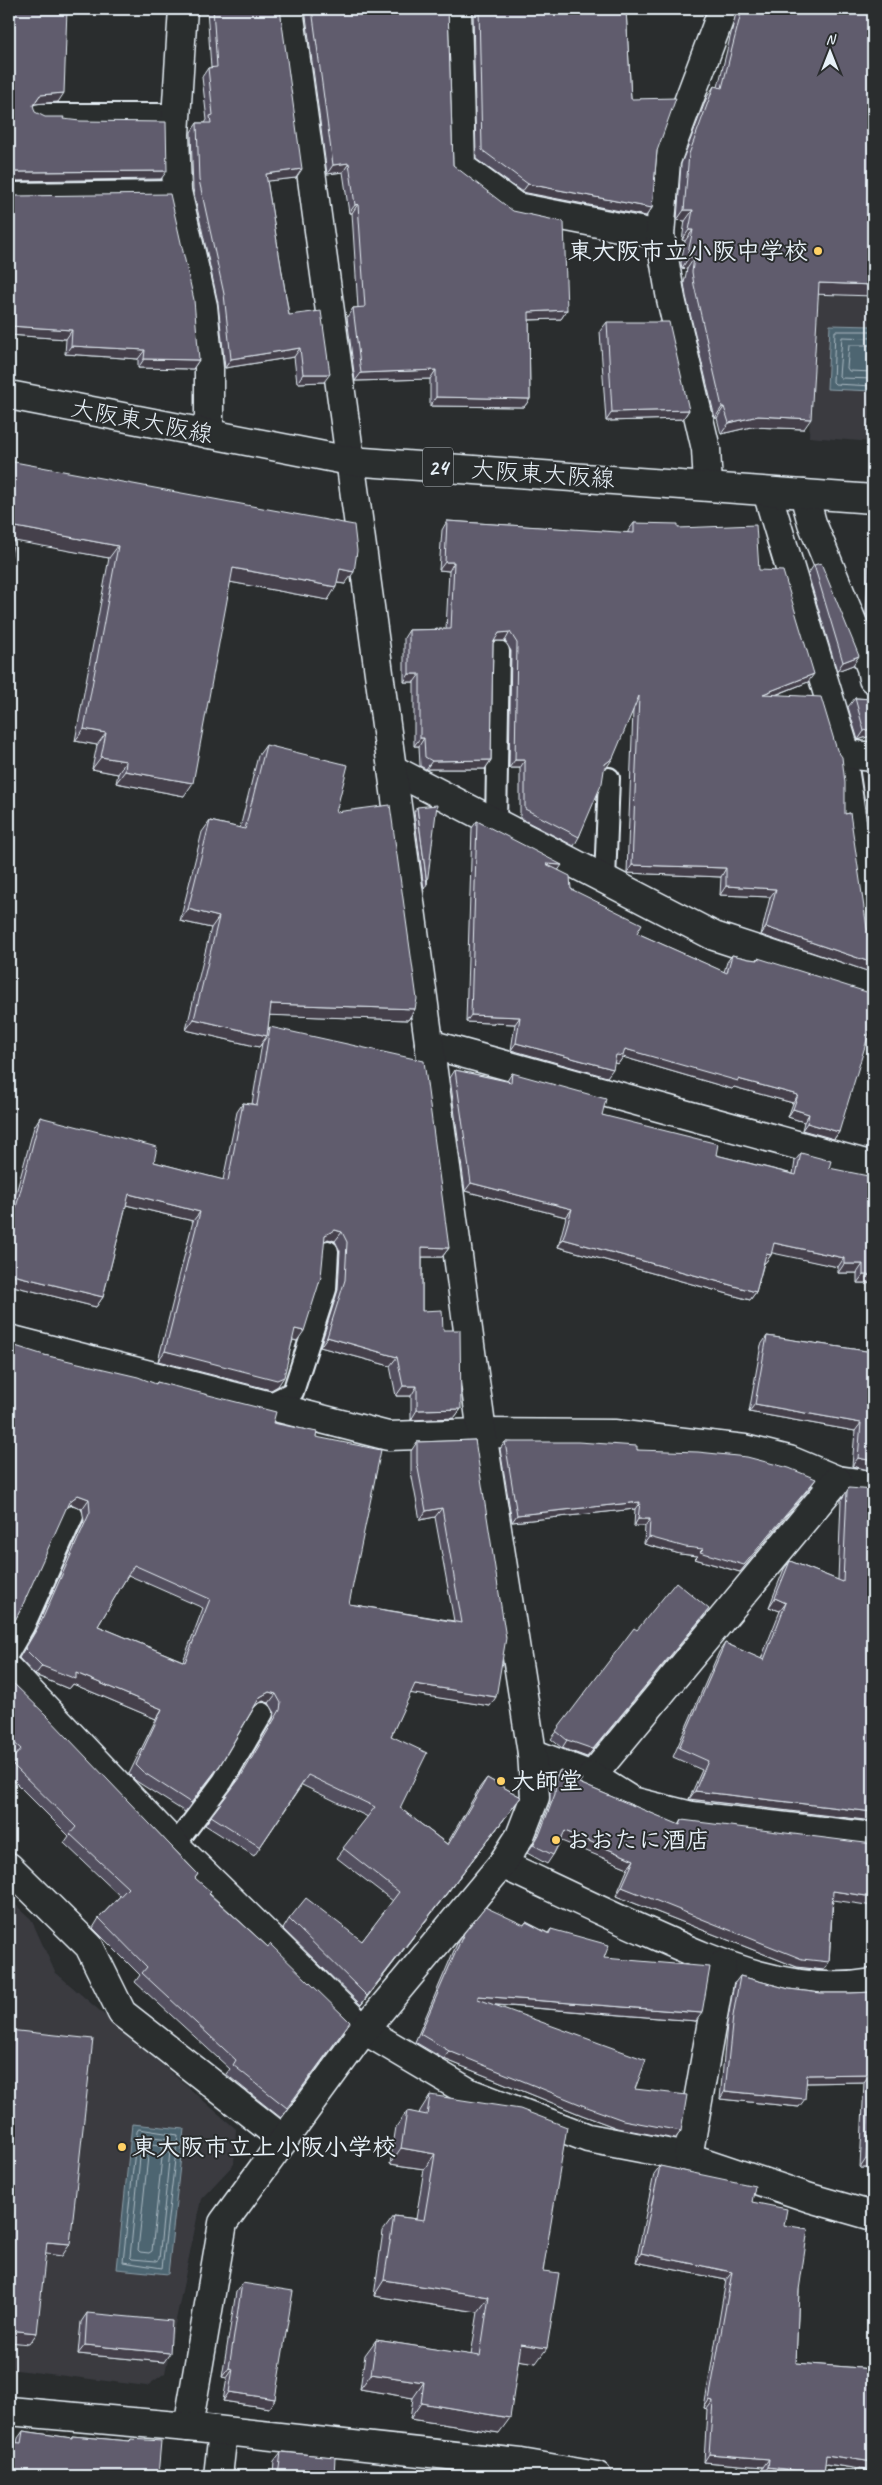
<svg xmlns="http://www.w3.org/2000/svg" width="882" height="2485" viewBox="0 0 882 2485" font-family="Caveat,'Klee One',sans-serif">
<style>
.built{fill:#3a3b41}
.water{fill:#4d6571;stroke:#8b9da7}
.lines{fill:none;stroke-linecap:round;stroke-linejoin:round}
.shore{stroke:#aab9c2;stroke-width:1}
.service-casing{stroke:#e8f1f8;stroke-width:24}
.minor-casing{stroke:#e8f1f8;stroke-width:31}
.tertiary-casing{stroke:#e8f1f8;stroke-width:31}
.primary-casing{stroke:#e8f1f8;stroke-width:31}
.service{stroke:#2a2d2e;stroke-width:20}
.minor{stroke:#2a2d2e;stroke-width:28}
.tertiary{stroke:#2a2d2e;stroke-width:28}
.primary{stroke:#2a2d2e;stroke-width:28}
.wall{fill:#534f5e;stroke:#e8f1f8;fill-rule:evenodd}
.shaded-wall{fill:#44404c;stroke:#e8f1f8}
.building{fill:#615c6d;stroke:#e8f1f8;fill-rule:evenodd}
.poi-dot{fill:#ffd166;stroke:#2a2d2e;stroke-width:2}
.labels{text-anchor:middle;stroke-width:4;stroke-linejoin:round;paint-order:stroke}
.shield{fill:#2a2d2e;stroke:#afb6bb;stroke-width:1}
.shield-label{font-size:22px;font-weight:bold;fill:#e8f1f8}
.poi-label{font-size:24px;font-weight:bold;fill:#e8f1f8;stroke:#2a2d2e;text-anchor:start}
.street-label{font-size:24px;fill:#e8f1f8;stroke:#2a2d2e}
</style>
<rect width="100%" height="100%" fill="#2a2d2e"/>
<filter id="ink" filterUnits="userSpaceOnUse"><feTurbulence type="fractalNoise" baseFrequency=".02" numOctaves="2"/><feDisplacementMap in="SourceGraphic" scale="10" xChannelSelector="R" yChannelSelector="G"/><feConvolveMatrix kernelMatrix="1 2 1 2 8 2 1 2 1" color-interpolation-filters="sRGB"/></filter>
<g filter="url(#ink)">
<g class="built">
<path d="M873 36V442L809 437 815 301Z"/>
<path d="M9 1899 31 1919 55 1972 236 2129 234 2164 201 2199 165 2373 147 2386 9 2369Z"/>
</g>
<g class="water">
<path d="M830 325 873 326V391L827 389Z"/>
<path d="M132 2124 184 2129 168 2274 117 2269Z"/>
</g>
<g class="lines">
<g class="shore">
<path d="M873 331H835L833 382 835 384 873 386"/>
<path d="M873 338 842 337 839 376 841 378 873 379"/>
<path d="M873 345H849L847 368 849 371 873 372"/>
<path d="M139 2129 178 2135 162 2268 123 2262 137 2132Z"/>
<path d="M145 2136 169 2139 171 2141 159 2259 156 2261 132 2259 130 2257 142 2138Z"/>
<path d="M151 2144 161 2145 163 2148 152 2251 149 2253 140 2252 138 2250 149 2147Z"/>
</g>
<g class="service-casing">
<g id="service">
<path d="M39 114H176"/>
<path d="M9 193 177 191"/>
<path d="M846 754 873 934"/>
<path d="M496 824 499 651"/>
<path d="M605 880 609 778"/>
<path d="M267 1405 293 1392 326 1289 328 1251"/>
<path d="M9 1652 24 1626 73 1516"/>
<path d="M175 1845 223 1781 263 1713"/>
</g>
</g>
<g class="minor-casing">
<g id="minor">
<path d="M183 9 175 134 177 191 203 306 209 368V434"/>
<path d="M457 9 461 167 516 207 660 235"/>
<path d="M708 486 706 449 671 299 660 235 666 161 723 9"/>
<path d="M767 492 846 754 873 757"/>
<path d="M804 494 812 523 871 668 873 679"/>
<path d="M392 769 714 936 873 988"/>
<path d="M429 1044 873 1166"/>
<path d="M9 1339 388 1436 482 1433 614 1434 745 1449 789 1460 837 1480 873 1485"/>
<path d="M9 1670 175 1845 364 2030 470 2093 588 2138 688 2157 810 2198 873 2216"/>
<path d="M532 1753 592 1776 837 1480"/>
<path d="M592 1776 632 1801 692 1816 873 1837"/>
<path d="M502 1864C551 1887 600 1911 650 1933 721 1965 795 1997 873 1983"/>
<path d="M9 1867 89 1946 122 2013 284 2140"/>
<path d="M688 2157 722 1965"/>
<path d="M188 2427 223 2223 364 2030 502 1864 520 1836 535 1797 532 1753 482 1433 289 9"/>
<path d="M218 2476 223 2432"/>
</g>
</g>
<g class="tertiary-casing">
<path id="tertiary" d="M9 2411 188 2427 521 2463 597 2476"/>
</g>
<g class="primary-casing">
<path id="primary" d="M9 395 350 461 873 499"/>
</g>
<use href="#service" class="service"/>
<use href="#minor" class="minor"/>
<use href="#tertiary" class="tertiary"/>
<use href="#primary" class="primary"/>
</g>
<g class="wall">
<path d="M198 9H280L296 178 267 181 289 315 324 382 297 383 294 357 225 368 218 303 193 189 191 132 197 123H205L207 120 202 77 208 68H211L207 9Z"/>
<path d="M305 9H448L453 165 567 310 561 319 529 320 530 399 524 407 430 406V379L355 381 347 317 353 308H358L352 213H349L343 172 327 174Z"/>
<path d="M473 9H626L631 99 657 151 652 208 646 216 522 192 476 159Z"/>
<path d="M737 9H873L818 294 804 429 751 427 721 434 717 418H715L686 296 684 283 687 269 682 268 681 263 685 241 682 240 685 221 677 220 681 164 707 97 714 86 718 87Z"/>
<path d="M9 194 199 360 193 369 138 368V359L65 354 66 339 9 335Z"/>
<path d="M607 322 689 410 683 419 606 421 600 331Z"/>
<path d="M9 461 345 584 337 583 328 600 230 582 184 796 116 783 118 774 92 769 97 745 75 741 109 558 13 540Z"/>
<path d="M447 521 628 533V531L634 523 678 528 759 570 808 682 776 695 845 814 850 813 761 935 770 897 720 895 721 877 627 873 633 710 607 767 604 769 579 837 574 846 520 818V768H509L511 651 505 641H494L493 643 491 760 485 769H426L420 766 419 746H414V682H404V638L409 630 446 629 449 571 439 570 442 530Z"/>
<path d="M873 547V632L866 613 869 554Z"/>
<path d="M814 565 853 665 837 671 808 574Z"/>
<path d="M855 698 873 699V735L858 740 848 707Z"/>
<path d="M266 745 336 812 415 1009 408 1020 269 1015 268 1030 270 1027 449 1248 442 1257H422V1311L443 1330 461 1409 454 1418 411 1420V1396H396L390 1366 320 1347 338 1290 340 1251 335 1241 328 1239 324 1241 297 1341 293 1340 278 1386 271 1390 158 1361 193 1221 126 1205 103 1297 96 1307 9 1285V1219L34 1127 40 1117 154 1162 223 1180 237 1112 243 1103 252 1104 262 1043 259 1047 186 1030 211 928 180 921 202 832 210 821 240 828 258 756Z"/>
<path d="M417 807 427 884 424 889 414 812Z"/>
<path d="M873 808V856L867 817Z"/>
<path d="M477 821 559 870 571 889 637 933 724 972 727 962 732 955 749 959 757 960 758 958 839 1132 834 1139 802 1130 804 1122 788 1117 793 1103 734 1087 732 1089 623 1057 618 1064 614 1063 607 1077 511 1050 515 1024 466 1022 472 828Z"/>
<path d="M455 1070 507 1081 512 1073 602 1115 716 1155 793 1174 795 1161 801 1153 829 1168 873 1283H857V1273H838V1267L772 1252 771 1255 765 1263H764L756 1292 750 1300 558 1247 566 1217 465 1191 450 1078Z"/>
<path d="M767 1336 873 1352V1471L852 1466 855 1431 749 1412 761 1345Z"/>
<path d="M44 1355 155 1384 157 1382 316 1437 349 1604 454 1621 435 1517 420 1520 411 1472V1451L417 1442 475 1440 490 1706 410 1693 391 1736 400 1808 447 1844 480 1787 487 1778 521 1797 361 2005 283 1929 289 1919 362 1941 393 1901 337 1858 368 1817 302 1785 254 1856 205 1825 235 1784 273 1719 275 1713 269 1703 263 1701 255 1706 213 1774 185 1812 136 1781 129 1774 156 1719 73 1684 69 1689 35 1675 19 1658 35 1631 84 1521 82 1509 71 1504 66 1508ZM128 1575 203 1608 183 1661 98 1626Z"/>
<path d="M505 1442 637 1450 811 1486 740 1572 695 1559 698 1556 680 1554 644 1544 645 1526H634L635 1509 512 1522 500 1449Z"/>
<path d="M849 1488 873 1821 689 1799 702 1770 673 1757 719 1652 725 1643 761 1659 780 1611 769 1607 784 1569 790 1561 838 1580 841 1500Z"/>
<path d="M703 1617 587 1757 562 1748 551 1739 637 1630Z"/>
<path d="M9 1679 198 1874 195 1878 210 1894 350 2022 281 2118 226 2074 230 2069 135 1982 140 1975 93 1928 99 1918 120 1896 64 1843 69 1836 9 1776V1765L14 1758 9 1753Z"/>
<path d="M560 1770 579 1783 679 1825 682 1820 833 1900 829 1962 824 1970 797 1967 616 1896 628 1868 561 1840 553 1855 547 1864 527 1853 535 1842 550 1803V1786Z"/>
<path d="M526 1922 548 1933 551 1929 604 1958 696 2021 494 2005 635 2089 681 2131 675 2139 617 2128 582 2115 444 2059 415 2042 458 1941 464 1933 524 1925Z"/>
<path d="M740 1976 789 1989 821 1993H851L873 1992V2168H860L864 2082 806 2083 799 2107 720 2099 727 2024 734 1984Z"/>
<path d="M430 2095 543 2271 536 2363 519 2360 499 2433 410 2419 413 2398 360 2389 365 2355 376 2340 471 2355 478 2312 374 2296 383 2231 394 2216 416 2219 424 2169 390 2164 396 2127 407 2111 419 2114 420 2111Z"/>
<path d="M660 2166 752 2202 784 2225 799 2290 796 2363 873 2369V2471L825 2464 824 2474 822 2476H762L763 2467 704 2462 707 2409 704 2408 726 2280 636 2262 654 2174Z"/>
<path d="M242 2283 275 2399 269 2408 223 2401 227 2378 222 2377 236 2292Z"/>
<path d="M87 2313 164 2362 78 2354 81 2322Z"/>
<path d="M23 2431 71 2438 72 2436 129 2441 131 2439 158 2476 17 2443 18 2438Z"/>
<path d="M281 2452 334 2476H273L274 2461Z"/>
</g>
<g class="shaded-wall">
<path d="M64 93 58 102 34 104 40 95Z"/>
<path d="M349 163 343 172 327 174 333 165Z"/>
<path d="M302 169 296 178 260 182 266 174Z"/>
<path d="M167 171 161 179 9 181V176L15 172Z"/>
<path d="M528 184 652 208 646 216 522 192Z"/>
<path d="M358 204 352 213H349L355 205Z"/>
<path d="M684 210H693L685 221 677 220Z"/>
<path d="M689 230H693L685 241 682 240Z"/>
<path d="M689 257 694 258 687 269 682 268Z"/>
<path d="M819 283 873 285V296L811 294Z"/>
<path d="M567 310 561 319 523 320 529 312Z"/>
<path d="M9 326 72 330 66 339 9 335Z"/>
<path d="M71 346 145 350 138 359 65 354Z"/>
<path d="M300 348 294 357 225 368 231 359Z"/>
<path d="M144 359 199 360 193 369 138 368Z"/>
<path d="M436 370 430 379 355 381 361 373Z"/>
<path d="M303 374H330L324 382 297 383Z"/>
<path d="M436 397 530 399 524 407 430 406Z"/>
<path d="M722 407H724L717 418H715Z"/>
<path d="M689 410 683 419 606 421 612 412Z"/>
<path d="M758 416 811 419 804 429 751 427 721 434 729 423Z"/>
<path d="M16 527 118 546 109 558 9 540Z"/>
<path d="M445 562H454L449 571 439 570Z"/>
<path d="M233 568 336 587 328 600 224 581Z"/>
<path d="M340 569 354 572 345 584 331 582Z"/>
<path d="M510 632 505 641H493L499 633Z"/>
<path d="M859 656 853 665 837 671 843 662Z"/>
<path d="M409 674H420L414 682H404Z"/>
<path d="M814 674 808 682 757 702 763 694Z"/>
<path d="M873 728V735L858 740 864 731Z"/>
<path d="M84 729 106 733 97 745 75 741Z"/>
<path d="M420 738H424L419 746H414Z"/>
<path d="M101 757 126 761 118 774 92 769Z"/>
<path d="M613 758 607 767 599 772 605 764Z"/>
<path d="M491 760 485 769H426L432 761Z"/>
<path d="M515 760H525L520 768H509Z"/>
<path d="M125 771 193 783 184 796 116 783Z"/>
<path d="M546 864 562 865 557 872Z"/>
<path d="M632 865 726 868 721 877 627 873Z"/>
<path d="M726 886 776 889 770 897 720 895Z"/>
<path d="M188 909 219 917 211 928 180 921Z"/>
<path d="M766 927 873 963V973L761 935Z"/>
<path d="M271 1004 415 1009 408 1020 263 1015Z"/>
<path d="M471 1015 520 1017 515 1024 466 1022Z"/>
<path d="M194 1019 267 1036 259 1047 186 1030Z"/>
<path d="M516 1043 613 1069 607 1077 511 1050Z"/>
<path d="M625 1049 738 1079 798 1095 793 1103 734 1087 732 1089 623 1057 618 1064 611 1062 616 1055Z"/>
<path d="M793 1109 809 1114 804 1122 788 1117Z"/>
<path d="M807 1123 839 1132 834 1139 802 1130Z"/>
<path d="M471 1183 572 1209 566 1217 465 1191Z"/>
<path d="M129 1194 200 1212 193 1221 122 1204Z"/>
<path d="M335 1230 342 1232 335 1241 328 1239 318 1245 325 1235Z"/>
<path d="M563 1239 756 1292 750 1300 558 1247Z"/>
<path d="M774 1243 844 1258 838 1267 768 1252Z"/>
<path d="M422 1247 449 1248 442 1257H415Z"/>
<path d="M766 1254 771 1255 765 1263 760 1262Z"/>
<path d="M844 1264H863L857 1273H838Z"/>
<path d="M9 1274 103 1297 96 1307 9 1285Z"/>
<path d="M863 1275H873V1283H857Z"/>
<path d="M295 1329 304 1331 297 1341 289 1339Z"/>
<path d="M327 1337 397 1357 390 1366 320 1347Z"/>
<path d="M165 1351 284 1377 278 1386 271 1390 158 1361Z"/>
<path d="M403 1386H417L411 1396H396Z"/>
<path d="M755 1404 861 1423 855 1431 749 1412Z"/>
<path d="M461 1409 454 1418 411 1420 417 1410Z"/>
<path d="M858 1458 873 1461V1471L852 1466Z"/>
<path d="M816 1479 811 1486 740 1572 695 1559 698 1556 680 1554 644 1544 649 1537Z"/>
<path d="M78 1495 89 1499 82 1509 71 1504 62 1511 69 1502Z"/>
<path d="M640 1502 635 1509 512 1522 517 1515Z"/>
<path d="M442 1508 435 1517 420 1520 426 1511Z"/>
<path d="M638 1519H650L645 1526H634Z"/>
<path d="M775 1598 786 1603 780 1611 769 1607Z"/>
<path d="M709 1609 703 1617 587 1757 562 1748 567 1740Z"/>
<path d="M42 1666 76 1673 162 1709 156 1719 73 1684 69 1689 35 1675Z"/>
<path d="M415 1684 496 1697 490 1706 408 1693Z"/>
<path d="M269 1692 276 1694 269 1703 263 1701 253 1707 260 1697Z"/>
<path d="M695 1791 873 1812V1821L689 1799Z"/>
<path d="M521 1797 514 1806 361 2005 367 1996Z"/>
<path d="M565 1831 634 1860 628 1868 559 1840Z"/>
<path d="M622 1887 829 1962 824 1970 797 1967 616 1896Z"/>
<path d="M833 1891 873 1897V1906L827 1899Z"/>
<path d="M478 1996 702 2013 696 2021 473 2003Z"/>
<path d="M449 2051 681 2131 675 2139 617 2128 582 2115 444 2059Z"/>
<path d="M870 2074 864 2082 801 2083 807 2075Z"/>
<path d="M725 2091 805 2099 799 2107 720 2099Z"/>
<path d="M401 2148 435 2154 424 2169 390 2164Z"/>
<path d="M866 2159 873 2160V2168H860Z"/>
<path d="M47 2242 70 2244 62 2256 39 2253Z"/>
<path d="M641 2253 732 2272 726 2280 636 2262Z"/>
<path d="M384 2280 489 2297 478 2312 374 2296Z"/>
<path d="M9 2330 37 2333 29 2344 9 2342Z"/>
<path d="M521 2344 547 2348 536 2363 511 2359Z"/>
<path d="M85 2345 170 2353 164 2362 78 2354Z"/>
<path d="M229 2368 233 2369 227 2378 222 2377Z"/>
<path d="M371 2374 424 2382 413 2398 360 2389Z"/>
<path d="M229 2392 275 2399 269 2408 223 2401Z"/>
<path d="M709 2400 713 2401 707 2409 704 2408Z"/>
<path d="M421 2403 510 2418 499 2433 410 2419Z"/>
<path d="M709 2454 769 2459 763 2467 704 2462Z"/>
<path d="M826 2455 873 2462V2471L820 2463Z"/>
<path d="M768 2467 824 2474 822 2476H762Z"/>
</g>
<g class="building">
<path d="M9 9H67L64 93 40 95 33 105 35 112 45 117H64L63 119 80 121 166 122 167 171 15 172 9 176Z"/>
<path d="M213 9H280L302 169 266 174 289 315 321 311 330 374H303L300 348 231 359 224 294 199 180 197 123H211L210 116 213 115 208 68 217 67Z"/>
<path d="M312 9H448L453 165 513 211 564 222 567 310 529 312 530 399 436 397V370L361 373 353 308 365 307 358 204 355 205 349 163 333 165Z"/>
<path d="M479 9H626L631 99 676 98 657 151 652 208 528 184 482 150Z"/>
<path d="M742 9H873V285L819 283 811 419 758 416 729 423 724 407H722L694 285 692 272 694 258 689 257 688 252 693 230H689L693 210H684L689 154 714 86 722 88Z"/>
<path d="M9 194 15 196 170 194 194 300 199 360 144 359 145 350 71 346 72 330 9 326Z"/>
<path d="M607 322H669L689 410 612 412Z"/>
<path d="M9 461 354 525 357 551 354 572 340 569 336 587 233 568 193 783 125 771 126 761 101 757 106 733 84 729 118 546 16 527 9 566Z"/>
<path d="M447 521 634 533V523L678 524V528L756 525 759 570 783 571 814 674 763 694 821 697 837 750 842 757 845 783V814L850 813 867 928 870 934 873 935V963L766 927 776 889 726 886V868L632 865 639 696 613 758 605 764 602 783 579 837 525 809V760H515L517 643 510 632 499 633 493 643 491 760 432 761 425 757 424 738H420V674H409V630L451 629 454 562H445Z"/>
<path d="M821 563 859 656 843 662 814 565Z"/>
<path d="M873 581V608L872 604Z"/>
<path d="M855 698 873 699V728L864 731Z"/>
<path d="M266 745 348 765 336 812 390 805 417 999 415 1009 271 1004 267 1036 194 1019 219 917 188 909 210 821 245 829Z"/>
<path d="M437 805 427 884 417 807Z"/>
<path d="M477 821 562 865 546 864 570 876 571 889 642 924 637 933 727 973 732 955 749 959 758 960V958L873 994V1020L839 1132 807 1123 809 1114 793 1109 798 1095 738 1079V1081L625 1049 623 1056 616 1055 613 1069 516 1043 520 1017 471 1015Z"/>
<path d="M270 1027 424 1061 449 1248 422 1247V1311L442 1310 443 1330H460L461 1409 417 1410V1386H403L397 1357 327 1337 345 1280 347 1242 342 1232 335 1230 325 1235 321 1277 304 1331 295 1329 284 1377 277 1380 165 1351 200 1212 129 1194 103 1297 9 1274V1234L40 1117 157 1147 154 1162 228 1181 243 1103 257 1105Z"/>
<path d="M455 1070 511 1082 512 1073 606 1099 602 1115 718 1144 716 1155 796 1175 801 1153 831 1161 829 1168 873 1177V1275H863V1264H844V1258L774 1243 771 1255 766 1254 756 1292 563 1239 572 1209 471 1183Z"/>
<path d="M767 1336 873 1352V1461L858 1458 861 1423 755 1404Z"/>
<path d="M9 1344 44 1355 138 1377 156 1384 157 1382 276 1412 273 1423 317 1432 316 1437 381 1450 349 1604 462 1623 442 1508 426 1511 417 1463V1442L475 1440 506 1638 496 1697 415 1684 391 1736 427 1753 400 1808 448 1845 487 1778 521 1797 367 1996 289 1919 306 1898 362 1941 399 1892 343 1848 375 1807 308 1775 260 1847 211 1816 240 1778 280 1710 281 1703 276 1694 269 1692 260 1697 220 1765 191 1803 143 1772 136 1765 162 1709 76 1673V1679L42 1666 25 1649 41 1622 90 1512 89 1499 78 1495 69 1502 20 1611 9 1631ZM134 1565 210 1599 185 1662 98 1626Z"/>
<path d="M505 1442H578L637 1446V1450L698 1452 747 1457 789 1468 816 1479 744 1565 700 1552 703 1549 685 1547 649 1537 650 1519H638L640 1502 517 1515Z"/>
<path d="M849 1488 873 1490V1812L695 1791 708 1761 679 1748 725 1643 764 1660 786 1603 775 1598 790 1561 843 1582 847 1491Z"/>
<path d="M676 1582 709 1609 593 1749 567 1740 556 1731 634 1628 637 1630Z"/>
<path d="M9 1679 47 1716 190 1866 198 1874 195 1878 211 1892 209 1894 268 1947 270 1944 350 2022 287 2108 233 2065 236 2060 142 1973 147 1967 99 1918 128 1888 70 1834 76 1827 10 1762 21 1749 9 1738Z"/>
<path d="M560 1770 582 1779 579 1783 680 1825 682 1820 873 1844V1897L833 1891 829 1962 802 1959 622 1887 634 1860 565 1831 553 1855 533 1845 540 1833 555 1794 556 1778Z"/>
<path d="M485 1907 524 1925 526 1922 549 1934 551 1929 609 1945 604 1958 710 1967 702 2013 478 1996V1999L646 2060 635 2089 687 2095 681 2131 623 2120 587 2107 449 2051 420 2034 464 1933Z"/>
<path d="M740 1976 789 1989 821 1993H851L873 1992V2160L866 2159 870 2074 807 2075 805 2099 725 2091 733 2016Z"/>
<path d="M9 2030 93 2039 70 2244 47 2242 37 2333 9 2330Z"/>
<path d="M430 2095 520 2109 567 2127 543 2271 559 2273 547 2348 521 2344 510 2418 421 2403 424 2382 371 2374 376 2340 480 2356 489 2297 384 2280 394 2216 424 2220 435 2154 401 2148 407 2111 427 2115Z"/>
<path d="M660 2166 755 2186 752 2202 787 2209 784 2225 808 2229 799 2290 796 2363 873 2369V2462L826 2455 824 2474 768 2467 769 2459 709 2454 713 2401 709 2400 732 2272 641 2253Z"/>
<path d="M242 2283 293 2291 275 2399 229 2392 233 2369 229 2368Z"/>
<path d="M87 2313 172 2321 170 2353 85 2345Z"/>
<path d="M23 2431 72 2438V2436L130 2441 131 2439 161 2441 158 2476H9V2442L21 2443Z"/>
<path d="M281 2452 335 2457 334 2476H278Z"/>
</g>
</g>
<g class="poi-dot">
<circle cx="818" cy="251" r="5"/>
<circle cx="501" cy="1781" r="5"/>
<circle cx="556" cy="1840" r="5"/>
<circle cx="122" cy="2147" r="5"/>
</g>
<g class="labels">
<rect class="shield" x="423" y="447.5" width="30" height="39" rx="4"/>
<g class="shield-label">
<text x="438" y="475">24</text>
</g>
<g class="poi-label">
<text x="808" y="259" text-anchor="end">東大阪市立小阪中学校</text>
<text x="511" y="1789">大師堂</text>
<text x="566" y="1848">おおたに酒店</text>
<text x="132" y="2155">東大阪市立上小阪小学校</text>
</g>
<g class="street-label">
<text transform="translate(142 421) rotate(11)" y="8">大阪東大阪線</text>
<text transform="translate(543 474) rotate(4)" y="8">大阪東大阪線</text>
</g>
</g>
<rect width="882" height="2485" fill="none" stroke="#2a2d2e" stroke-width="30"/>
<rect x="15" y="15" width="852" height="2455" fill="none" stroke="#e8f1f8" stroke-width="2" filter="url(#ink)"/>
<g transform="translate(830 52)" stroke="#2a2d2e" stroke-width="4" paint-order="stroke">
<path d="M0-4L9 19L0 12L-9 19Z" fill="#e8f1f8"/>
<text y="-8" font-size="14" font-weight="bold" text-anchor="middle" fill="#e8f1f8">N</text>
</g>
</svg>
